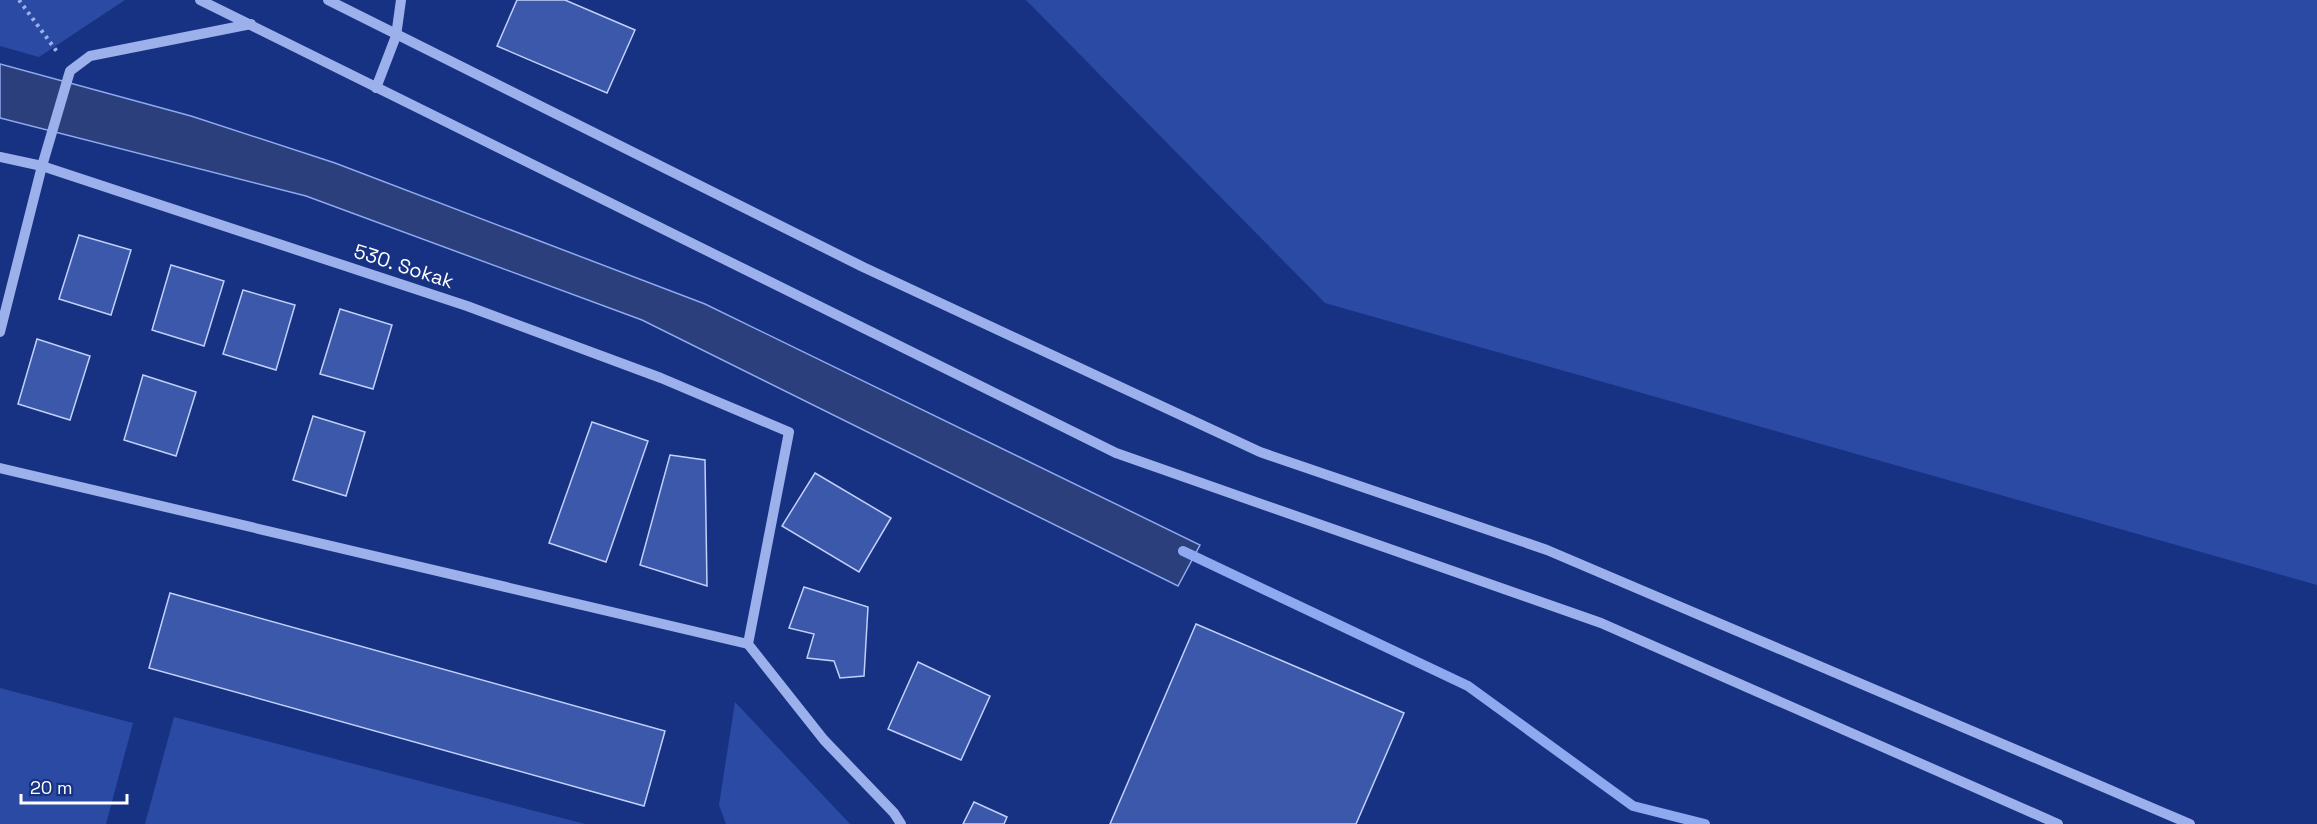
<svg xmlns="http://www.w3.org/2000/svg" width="2317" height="824" viewBox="0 0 2317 824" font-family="'Space Grotesk',sans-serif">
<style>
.green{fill:#2a4aa3}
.water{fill:#2a3f7b;stroke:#8ea9ef;stroke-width:1.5}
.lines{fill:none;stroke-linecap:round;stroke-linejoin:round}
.stream{stroke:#8ea9ef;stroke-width:10}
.building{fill:#3c58ab;stroke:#c1d0f9;stroke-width:1.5}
.path{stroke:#9cb1ec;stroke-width:4;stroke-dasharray:3 4.5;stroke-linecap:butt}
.minor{stroke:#9cb1ec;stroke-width:10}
.labels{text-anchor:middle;stroke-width:6;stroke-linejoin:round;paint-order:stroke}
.street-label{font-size:20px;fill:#fff;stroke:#183283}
</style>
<rect width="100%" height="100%" fill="#183283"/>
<g class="green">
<path d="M0 0H125L39 57 0 46Z"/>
<path d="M1026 0H2317V585L1325 303Z"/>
<path d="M0 688 133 723 106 824H0Z"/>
<path d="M735 702 850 824H726L719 805Z"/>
<path d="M174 717 585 824H145Z"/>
</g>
<path class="water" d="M0 64 191 116 335 163 705 304 1200 545 1178 586 642 320 306 196 0 118Z"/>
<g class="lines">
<path class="stream" d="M1183 551 1468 686 1633 806 1705 824"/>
</g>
<g class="building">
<path d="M517 0H565L635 30 607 93 497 46Z"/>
<path d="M79 235 131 250 111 315 59 299Z"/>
<path d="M171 265 224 281 204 346 152 330Z"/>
<path d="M243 290 295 305 276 370 223 354Z"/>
<path d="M340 309 392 325 373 389 320 374Z"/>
<path d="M37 339 90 356 70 420 18 404Z"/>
<path d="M143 375 196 392 176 456 124 440Z"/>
<path d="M313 416 365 432 346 496 293 480Z"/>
<path d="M592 422 648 441 606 562 549 543Z"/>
<path d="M670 455 705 460 707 586 640 565Z"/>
<path d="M815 473 891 518 859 572 782 526Z"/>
<path d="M804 587 868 607 864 676 840 678 834 661 807 658 814 634 789 628Z"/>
<path d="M170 593 665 731 644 806 149 668Z"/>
<path d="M1196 624 1404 713 1356 824H1110Z"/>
<path d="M918 662 990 696 961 760 888 729Z"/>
<path d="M974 802 1007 817 1004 824H963Z"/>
</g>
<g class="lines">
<path class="path" d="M19 0 58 53"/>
<g class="minor">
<path d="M200 0 1116 453 1601 623 2058 824"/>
<path d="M328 0 863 267 1260 452 1547 550 2190 824"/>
<path d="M376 88 396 36 401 0"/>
<path d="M0 157 42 166 467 306 661 378 789 432 748 644 824 740 894 813 901 824"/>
<path d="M0 332 42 166 70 71 90 56 251 24"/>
<path d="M0 468 748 644"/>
</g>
</g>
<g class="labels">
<g class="street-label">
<text transform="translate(404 266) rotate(18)" y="7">530. Sokak</text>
</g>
</g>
<path d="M21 794v9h106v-9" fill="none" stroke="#ffffff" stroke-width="3"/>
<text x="30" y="794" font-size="18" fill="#ffffff" stroke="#183283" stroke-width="4.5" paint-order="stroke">20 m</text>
</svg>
